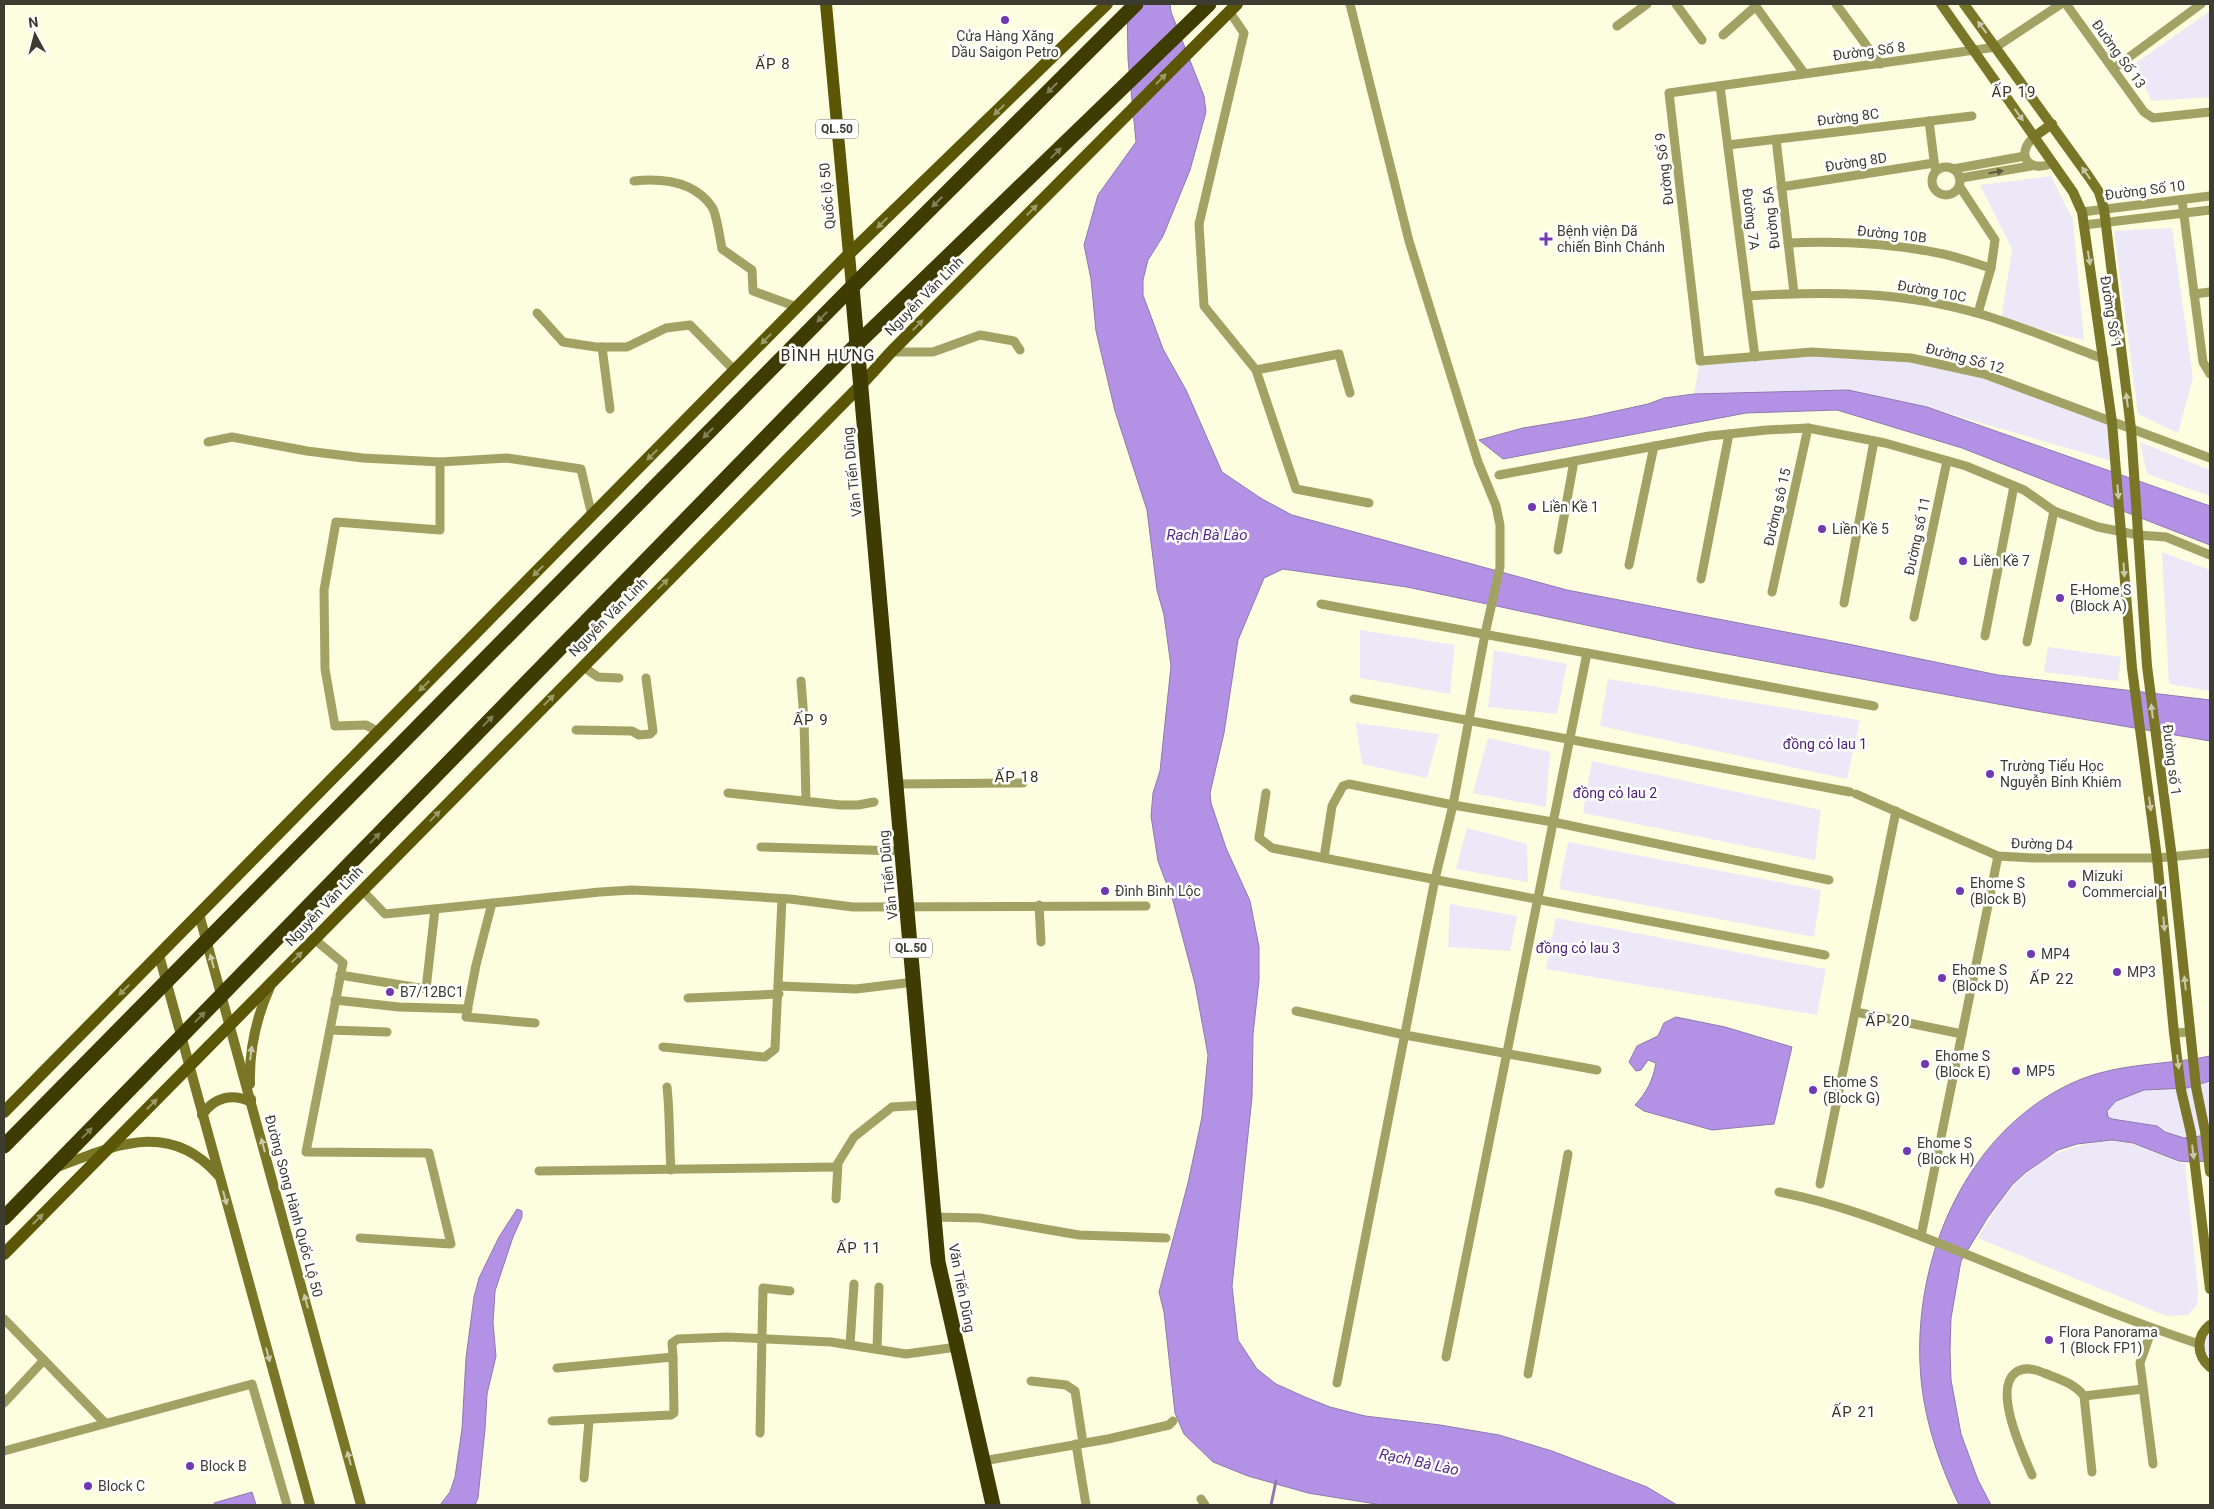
<svg xmlns="http://www.w3.org/2000/svg" width="2214" height="1509" viewBox="0 0 2214 1509" font-family="Roboto,sans-serif">
<style>
.green{fill:#ede8f7}
.water{fill:#b392e5;stroke:#8f78af}
.lines{fill:none;stroke-linecap:round;stroke-linejoin:round}
.stream{stroke:#8f78af;stroke-width:3}
.street{stroke:#a3a265;stroke-width:9}
.secondary{stroke:#797628;stroke-width:10}
.primary{stroke:#5a5605;stroke-width:12}
.highway{stroke:#3e3c02;stroke-width:15}
.oneway{fill:#c9c8a9}
.oneway2{fill:#9c9a69}
.oneway3{fill:#82805b}
.oneway4{fill:#5b5b41}
.poi-dot{fill:#7139af;stroke:#fff;stroke-width:2}
.labels{text-anchor:middle;stroke-width:5;stroke-linejoin:round;paint-order:stroke}
.shield{fill:#fff;stroke:#76766f;stroke-width:1}
.shield-label{font-size:12px;font-weight:bold;fill:#3c3c31}
.poi-label{font-size:14px;fill:#3c3c31;stroke:#fff;text-anchor:start}
.street-label{font-size:14px;fill:#3c3c31;stroke:#fff}
.park-label{font-size:14px;fill:#4b1b7b;stroke:#fff}
.neighbourhood-label{font-size:15px;letter-spacing:1px;fill:#34331c;stroke:#fff}
.water-label{font-size:15px;font-style:italic;fill:#552786;stroke:#fff}
.quarter-label{font-size:16px;letter-spacing:1px;fill:#34331c;stroke:#fff}
</style>
<rect width="100%" height="100%" fill="#fdfde0"/>
<g class="green">
<path d="M2210 11V97L2152 101 2133 65Z"/>
<path d="M2051 176 2073 220 2084 340 2001 321 2012 249 1980 185Z"/>
<path d="M2172 228 2193 378 2178 433 2138 414 2114 231Z"/>
<path d="M1812 352 1911 358 1984 374 2112 422 2115 462 1927 407 1848 390 1694 394 1700 361Z"/>
<path d="M2140 442 2210 470V496L2147 474Z"/>
<path d="M2162 552 2210 570V691L2169 684Z"/>
<path d="M1360 630 1455 645 1450 694 1360 678Z"/>
<path d="M2048 647 2121 657 2118 681 2044 672Z"/>
<path d="M1494 650 1567 664 1557 714 1488 707Z"/>
<path d="M1608 679 1860 720 1847 779 1600 726Z"/>
<path d="M1356 723 1439 734 1427 778 1362 764Z"/>
<path d="M1488 738 1550 752 1546 807 1473 793Z"/>
<path d="M1592 761 1821 810 1815 860 1583 813Z"/>
<path d="M1467 828 1527 844 1528 882 1456 869Z"/>
<path d="M1568 842 1821 890 1814 937 1559 889Z"/>
<path d="M1450 904 1517 916 1510 951 1448 947Z"/>
<path d="M1556 918 1826 969 1817 1015 1546 969Z"/>
<path d="M2210 1081 2209 1135 2184 1138 2165 1132 2157 1126 2117 1121 2108 1117 2107 1111 2116 1101 2144 1090 2187 1088Z"/>
<path d="M2112 1141 2133 1144 2185 1164 2198 1289 2197 1305 2188 1315 2166 1316 1978 1238C2012 1179 2040 1146 2112 1141Z"/>
<path d="M2210 1332V1359C2203 1350 2203 1341 2210 1332Z"/>
</g>
<g class="water">
<path d="M1127 4H1170L1171 12 1204 96 1206 112 1190 170 1163 236 1148 260 1143 280V295L1163 349 1186 390 1222 472 1262 499 1292 515 1567 590 1848 644 1998 675 2210 700V741L2030 710 1694 648 1407 587 1283 569 1264 578 1238 640 1224 733 1210 793 1211 803 1226 848 1250 901 1259 947V980L1253 1034 1252 1097 1232 1286 1238 1340 1257 1369 1276 1384 1305 1397 1330 1407 1365 1416 1440 1425 1499 1435 1552 1451 1647 1487 1677 1505H1382L1308 1493 1248 1476 1213 1462 1184 1434 1175 1413 1164 1312 1159 1292 1188 1183 1202 1117 1208 1055 1195 984 1173 901 1158 861 1151 816 1153 793 1160 771 1171 666 1164 615 1157 590 1147 510 1115 411 1096 331 1091 279 1084 245 1098 195 1136 142 1128 59Z"/>
<path d="M1848 390 1927 407 2210 506V545L1962 448 1837 410 1746 413 1503 459 1479 440 1523 428 1584 418 1648 404 1664 398 1694 394Z"/>
<path d="M1676 1017 1725 1027 1792 1047 1774 1124 1712 1130 1644 1111 1635 1105C1647 1092 1653 1080 1656 1063L1648 1060 1641 1070 1636 1071 1629 1062 1637 1046 1658 1036 1664 1023Z"/>
<path d="M2210 1056V1081L2187 1088 2144 1090 2116 1101 2107 1111 2108 1117 2112 1119 2157 1126 2165 1132 2184 1138 2209 1135 2210 1161 2191 1162 2179 1161 2133 1143 2112 1140 2077 1144 2058 1150 2026 1172 2012 1185 1988 1217 1961 1261 1951 1318 1950 1351 1951 1380 1961 1434 1978 1480 1991 1505H1959C1938 1461 1922 1414 1920 1364 1915 1254 1967 1133 2070 1084 2116 1062 2162 1066 2210 1056Z"/>
<path d="M517 1209 522 1211V1217L513 1237 495 1291 493 1323 496 1356 487 1394 485 1429 478 1498 475 1505H440L450 1492 455 1477 462 1429 466 1358 474 1297 479 1278 499 1237Z"/>
<path d="M252 1492 256 1505H215L214 1503Z"/>
</g>
<g class="lines">
<path class="stream" d="M1271 1505 1276 1481"/>
<g class="street">
<path d="M1676 4 1702 40"/>
<path d="M1754 4 1804 73"/>
<path d="M1836 4 1880 64"/>
<path d="M2061 4 1996 47 1669 93 1700 361 1812 352 1911 358 1984 374 2210 458"/>
<path d="M2066 4 2144 112 2153 118 2210 112"/>
<path d="M1229 11 1244 33 1199 224 1204 306 1256 370 1296 489 1369 503"/>
<path d="M1617 26 1647 4"/>
<path d="M1723 35 1756 6"/>
<path d="M2113 69 2201 4"/>
<path d="M1720 86 1755 357"/>
<path d="M1929 121 1935 168"/>
<path d="M2035 136C2014 154 2028 174 2053 163"/>
<path d="M1776 139 1794 293"/>
<path d="M1728 145 1972 116"/>
<circle cx="1946" cy="181" r="14"/>
<path d="M1953 169 2025 156"/>
<path d="M1961 178 2031 166"/>
<path d="M634 181C663 178 694 181 712 207 717 215 720 239 722 249L752 270 753 291 797 307"/>
<path d="M1781 187 1934 163"/>
<path d="M1960 187 1995 240 1991 268 1978 313"/>
<path d="M2182 200 2203 362 2210 374"/>
<path d="M2082 212 2210 196"/>
<path d="M2084 225 2210 210"/>
<path d="M1788 243C1838 241 1888 243 1938 253 1956 256 1973 263 1991 268"/>
<path d="M2194 294 2210 292"/>
<path d="M1747 296C1827 291 1902 291 1980 314 2022 326 2063 344 2104 359"/>
<path d="M537 313 563 342 596 347H627L666 328 690 325 735 371"/>
<path d="M602 347 610 409"/>
<path d="M891 352H933L980 335 1014 341 1020 350"/>
<path d="M1256 370 1339 354 1350 393"/>
<path d="M208 442 232 437 307 451 363 458 440 462 507 458 581 469 592 516"/>
<path d="M1499 475 1709 436 1767 430 1808 428 1885 443 1966 466 2024 490 2054 511 2098 527 2138 535 2166 537 2210 555"/>
<path d="M1558 550 1574 461"/>
<path d="M1629 565 1654 446"/>
<path d="M1701 579 1729 434"/>
<path d="M1772 592 1808 428"/>
<path d="M1844 603 1874 441"/>
<path d="M1321 604 1874 706"/>
<path d="M1914 617 1947 461"/>
<path d="M1985 636 2014 486"/>
<path d="M2027 642 2054 511"/>
<path d="M582 666 598 677 619 678"/>
<path d="M801 681 804 719 806 801"/>
<path d="M1354 699 1850 792"/>
<path d="M576 730 632 731 639 735 650 734 653 731 646 678"/>
<path d="M379 732 366 725 335 726 325 669 324 590 336 522 440 530V462"/>
<path d="M896 784 1023 783"/>
<path d="M728 793 840 805H858L874 802"/>
<path d="M1266 793 1259 838 1272 848 1825 955"/>
<path d="M1856 794 1998 856 2033 858H2157L2210 853"/>
<path d="M761 847 901 851"/>
<path d="M1324 858 1332 806 1343 786 1349 784 1453 805 1553 822 1829 880"/>
<path d="M362 890 385 914 600 892 632 890 697 893 790 899 853 907 1146 906"/>
<path d="M492 903 476 965 466 1017 535 1023"/>
<path d="M1039 905 1041 942"/>
<path d="M314 939 343 963 306 1152 429 1153 451 1244 360 1238"/>
<path d="M340 975 426 989 435 909"/>
<path d="M779 986 856 989 914 982"/>
<path d="M688 998 779 994"/>
<path d="M335 1000 399 1007 468 1009"/>
<path d="M1296 1011 1405 1035 1597 1070"/>
<path d="M1856 1012 1962 1034"/>
<path d="M330 1030 387 1032"/>
<path d="M2174 1033 2190 1032"/>
<path d="M663 1047 765 1057 775 1049 782 899"/>
<path d="M667 1087C670 1114 669 1142 671 1170"/>
<path d="M539 1171 837 1167"/>
<path d="M1820 1184 1896 811"/>
<path d="M1779 1192C1837 1203 1893 1225 1948 1247 2031 1280 2114 1316 2199 1344"/>
<path d="M836 1199 838 1163 854 1137 892 1107 925 1105"/>
<path d="M934 1217 980 1218 1079 1235 1166 1238"/>
<path d="M1921 1236 1998 856"/>
<path d="M4 1319 105 1423"/>
<path d="M2152 1329 2140 1363 2153 1464"/>
<path d="M850 1345 854 1284"/>
<path d="M877 1349 879 1287"/>
<path d="M1446 1357 1587 653"/>
<path d="M557 1368 673 1357 672 1343 678 1339 727 1337 831 1342 906 1354 957 1347"/>
<path d="M1528 1374 1568 1154"/>
<path d="M1031 1381 1066 1385 1075 1391 1083 1443"/>
<path d="M1337 1383 1435 879 1453 805 1485 634 1500 567V525L1496 506 1478 462 1409 241 1350 4"/>
<path d="M2084 1396 2092 1472"/>
<path d="M4 1403 44 1360"/>
<path d="M552 1421 671 1415 674 1413 673 1357"/>
<path d="M760 1433 763 1288 790 1291"/>
<path d="M1076 1444 1086 1505"/>
<path d="M4 1451 252 1384 287 1505"/>
<path d="M983 1461 1108 1439 1169 1425 1173 1421"/>
<path d="M2032 1475C2023 1454 1993 1390 2015 1373 2024 1366 2035 1369 2044 1373 2059 1379 2074 1383 2084 1396L2143 1389"/>
<path d="M584 1478 589 1421"/>
<path d="M1201 1499 1205 1505"/>
</g>
<g class="secondary">
<path d="M1941 4 2073 192 2082 212 2112 422 2132 668 2157 858 2174 1033 2181 1090 2191 1133 2210 1289"/>
<path d="M1964 4 2089 177 2099 192 2104 209 2131 429 2147 666 2172 858 2196 1087 2205 1131 2210 1172"/>
<path d="M2035 136 2052 124"/>
<path d="M199 914 361 1505"/>
<path d="M159 955 310 1505"/>
<path d="M250 1084C249 1050 256 1018 270 987"/>
<path d="M202 1115C214 1097 232 1093 251 1102V1099"/>
<path d="M57 1167C114 1146 169 1119 218 1175"/>
<path d="M2210 1325C2196 1336 2196 1355 2210 1367"/>
</g>
<g class="primary">
<path d="M826 4 852 287"/>
<path d="M4 1112 849 254 1107 4"/>
<path d="M4 1254 860 386 891 352 1237 4"/>
</g>
<g class="highway">
<path d="M852 287 938 1262 993 1505"/>
<path d="M4 1146 852 287 1136 4"/>
<path d="M4 1218 857 344 1209 4"/>
</g>
</g>
<defs><path id="oneway-solid" d="M-6-.8H1V-3.2L6.5 0L1 3.2V.8H-6Z" transform="scale(1.25)"/></defs>
<g class="oneway">
<use href="#oneway-solid" transform="translate(1982 27) rotate(-126)"/>
<use href="#oneway-solid" transform="translate(2019 115) rotate(54)"/>
<use href="#oneway-solid" transform="translate(2086 173) rotate(-125)"/>
<use href="#oneway-solid" transform="translate(2089 258) rotate(81)"/>
<use href="#oneway-solid" transform="translate(2127 400) rotate(-97)"/>
<use href="#oneway-solid" transform="translate(2118 492) rotate(85)"/>
<use href="#oneway-solid" transform="translate(2124 570) rotate(86)"/>
<use href="#oneway-solid" transform="translate(2152 711) rotate(-97)"/>
<use href="#oneway-solid" transform="translate(2150 804) rotate(82)"/>
<use href="#oneway-solid" transform="translate(2164 924) rotate(85)"/>
<use href="#oneway-solid" transform="translate(212 961) rotate(-105)"/>
<use href="#oneway-solid" transform="translate(2185 983) rotate(-96)"/>
<use href="#oneway-solid" transform="translate(251 1053) rotate(-83)"/>
<use href="#oneway-solid" transform="translate(2178 1062) rotate(83)"/>
<use href="#oneway-solid" transform="translate(263 1145) rotate(-105)"/>
<use href="#oneway-solid" transform="translate(2193 1152) rotate(83)"/>
<use href="#oneway-solid" transform="translate(225 1198) rotate(75)"/>
<use href="#oneway-solid" transform="translate(306 1301) rotate(-105)"/>
<use href="#oneway-solid" transform="translate(268 1355) rotate(75)"/>
<use href="#oneway-solid" transform="translate(349 1458) rotate(-105)"/>
</g>
<g class="oneway2">
<use href="#oneway-solid" transform="translate(1161 79) rotate(-46)"/>
<use href="#oneway-solid" transform="translate(999 110) rotate(136)"/>
<use href="#oneway-solid" transform="translate(1032 210) rotate(-45)"/>
<use href="#oneway-solid" transform="translate(882 223) rotate(136)"/>
<use href="#oneway-solid" transform="translate(918 325) rotate(-45)"/>
<use href="#oneway-solid" transform="translate(766 339) rotate(134)"/>
<use href="#oneway-solid" transform="translate(652 455) rotate(135)"/>
<use href="#oneway-solid" transform="translate(538 571) rotate(135)"/>
<use href="#oneway-solid" transform="translate(663 584) rotate(-45)"/>
<use href="#oneway-solid" transform="translate(424 686) rotate(135)"/>
<use href="#oneway-solid" transform="translate(549 700) rotate(-46)"/>
<use href="#oneway-solid" transform="translate(435 816) rotate(-46)"/>
<use href="#oneway-solid" transform="translate(297 957) rotate(-45)"/>
<use href="#oneway-solid" transform="translate(124 990) rotate(135)"/>
<use href="#oneway-solid" transform="translate(152 1104) rotate(-45)"/>
<use href="#oneway-solid" transform="translate(38 1219) rotate(-45)"/>
</g>
<g class="oneway3">
<use href="#oneway-solid" transform="translate(1052 88) rotate(135)"/>
<use href="#oneway-solid" transform="translate(1056 153) rotate(-44)"/>
<use href="#oneway-solid" transform="translate(937 202) rotate(135)"/>
<use href="#oneway-solid" transform="translate(822 317) rotate(135)"/>
<use href="#oneway-solid" transform="translate(708 433) rotate(135)"/>
<use href="#oneway-solid" transform="translate(488 721) rotate(-46)"/>
<use href="#oneway-solid" transform="translate(375 838) rotate(-46)"/>
<use href="#oneway-solid" transform="translate(200 1017) rotate(-46)"/>
<use href="#oneway-solid" transform="translate(87 1133) rotate(-46)"/>
</g>
<use class="oneway4" href="#oneway-solid" transform="translate(1996 172) rotate(-10)"/>
<g class="poi-dot">
<circle cx="1005" cy="20" r="5"/>
<path d="M1543.5 231.5h5v5h5v5h-5v5h-5v-5h-5v-5h5z"/>
<circle cx="1532" cy="507" r="5"/>
<circle cx="1822" cy="529" r="5"/>
<circle cx="1963" cy="561" r="5"/>
<circle cx="2060" cy="598" r="5"/>
<circle cx="1990" cy="774" r="5"/>
<circle cx="2072" cy="884" r="5"/>
<circle cx="1105" cy="891" r="5"/>
<circle cx="1960" cy="891" r="5"/>
<circle cx="2031" cy="954" r="5"/>
<circle cx="2117" cy="972" r="5"/>
<circle cx="1942" cy="978" r="5"/>
<circle cx="390" cy="992" r="5"/>
<circle cx="1925" cy="1064" r="5"/>
<circle cx="2016" cy="1071" r="5"/>
<circle cx="1813" cy="1090" r="5"/>
<circle cx="1907" cy="1151" r="5"/>
<circle cx="2049" cy="1340" r="5"/>
<circle cx="190" cy="1466" r="5"/>
<circle cx="88" cy="1486" r="5"/>
</g>
<g class="labels">
<g class="shield">
<rect x="816" y="119.5" width="42" height="19" rx="4"/>
<rect x="890" y="938.5" width="42" height="19" rx="4"/>
</g>
<g class="shield-label">
<text x="837" y="133">QL.50</text>
<text x="911" y="952">QL.50</text>
</g>
<g class="poi-label">
<text x="1005" y="41" text-anchor="middle">Cửa Hàng Xăng<tspan x="1005" dy="16">Dầu Saigon Petro</tspan></text>
<text x="1557" y="236">Bệnh viện Dã<tspan x="1557" dy="16">chiến Bình Chánh</tspan></text>
<text x="1542" y="512">Liền Kề 1</text>
<text x="1832" y="534">Liền Kề 5</text>
<text x="1973" y="566">Liền Kề 7</text>
<text x="2070" y="595">E-Home S<tspan x="2070" dy="16">(Block A)</tspan></text>
<text x="2000" y="771">Trường Tiểu Học<tspan x="2000" dy="16">Nguyễn Bỉnh Khiêm</tspan></text>
<text x="2082" y="881">Mizuki<tspan x="2082" dy="16">Commercial 1</tspan></text>
<text x="1970" y="888">Ehome S<tspan x="1970" dy="16">(Block B)</tspan></text>
<text x="1115" y="896">Đình Bình Lộc</text>
<text x="2041" y="959">MP4</text>
<text x="1952" y="975">Ehome S<tspan x="1952" dy="16">(Block D)</tspan></text>
<text x="2127" y="977">MP3</text>
<text x="400" y="997">B7/12BC1</text>
<text x="1935" y="1061">Ehome S<tspan x="1935" dy="16">(Block E)</tspan></text>
<text x="2026" y="1076">MP5</text>
<text x="1823" y="1087">Ehome S<tspan x="1823" dy="16">(Block G)</tspan></text>
<text x="1917" y="1148">Ehome S<tspan x="1917" dy="16">(Block H)</tspan></text>
<text x="2059" y="1337">Flora Panorama<tspan x="2059" dy="16">1 (Block FP1)</tspan></text>
<text x="200" y="1471">Block B</text>
<text x="98" y="1491">Block C</text>
</g>
<g class="street-label">
<text transform="translate(1869 51) rotate(-7)" y="5">Đường Số 8</text>
<text transform="translate(2119 54) rotate(54)" y="5">Đường Số 13</text>
<text transform="translate(1848 117) rotate(-7)" y="5">Đường 8C</text>
<text transform="translate(1856 162) rotate(-9)" y="5">Đường 8D</text>
<text transform="translate(1664 169) rotate(-97)" y="5">Đường Số 9</text>
<text transform="translate(2145 190) rotate(-7)" y="5">Đường Số 10</text>
<text transform="translate(827 196) rotate(-95)" y="5">Quốc lộ 50</text>
<text transform="translate(1771 218) rotate(-97)" y="5">Đường 5A</text>
<text transform="translate(1751 219) rotate(83)" y="5">Đường 7A</text>
<text transform="translate(1892 234) rotate(6)" y="5">Đường 10B</text>
<text transform="translate(1932 291) rotate(10)" y="5">Đường 10C</text>
<text transform="translate(924 296) rotate(-45)" y="5">Nguyễn Văn Linh</text>
<text transform="translate(2111 312) rotate(81)" y="5">Đường Số 1</text>
<text transform="translate(1965 358) rotate(15)" y="5">Đường Số 12</text>
<text transform="translate(852 472) rotate(-96)" y="5">Văn Tiến Dũng</text>
<text transform="translate(1777 507) rotate(-77)" y="5">Đường sô 15</text>
<text transform="translate(1917 536) rotate(-78)" y="5">Đường số 11</text>
<text transform="translate(608 617) rotate(-45)" y="5">Nguyễn Văn Linh</text>
<text transform="translate(2172 760) rotate(83)" y="5">Đường số 1</text>
<text transform="translate(2042 844) rotate(2)" y="5">Đường D4</text>
<text transform="translate(888 875) rotate(-96)" y="5">Văn Tiến Dũng</text>
<text transform="translate(324 906) rotate(-46)" y="5">Nguyễn Văn Linh</text>
<text transform="translate(294 1206) rotate(75)" y="5">Đường Song Hành Quốc Lộ 50</text>
<text transform="translate(962 1288) rotate(79)" y="5">Văn Tiến Dũng</text>
</g>
<g class="park-label">
<text x="1825" y="749">đồng cỏ lau 1</text>
<text x="1615" y="798">đồng cỏ lau 2</text>
<text x="1578" y="953">đồng cỏ lau 3</text>
</g>
<g class="neighbourhood-label">
<text x="773" y="69">ẤP 8</text>
<text x="2014" y="97">ẤP 19</text>
<text x="811" y="725">ẤP 9</text>
<text x="1017" y="782">ẤP 18</text>
<text x="2052" y="984">ẤP 22</text>
<text x="1888" y="1026">ẤP 20</text>
<text x="859" y="1253">ẤP 11</text>
<text x="1854" y="1417">ẤP 21</text>
</g>
<g class="water-label">
<text x="1207" y="540">Rạch Bà Lào</text>
<text transform="translate(1419 1462) rotate(12)" y="5">Rạch Bà Lào</text>
</g>
<g class="quarter-label">
<text x="828" y="361">BÌNH HƯNG</text>
</g>
</g>
<rect width="2214" height="1509" fill="none" stroke="#3c3c31" stroke-width="10"/>
<g transform="translate(35 35) rotate(353)" stroke="#ffffff" stroke-width="4" paint-order="stroke">
<path d="M0-4L9 19L0 12L-9 19Z" fill="#3c3c31"/>
<text y="-8" font-size="14" font-weight="bold" text-anchor="middle" fill="#3c3c31">N</text>
</g>
</svg>
